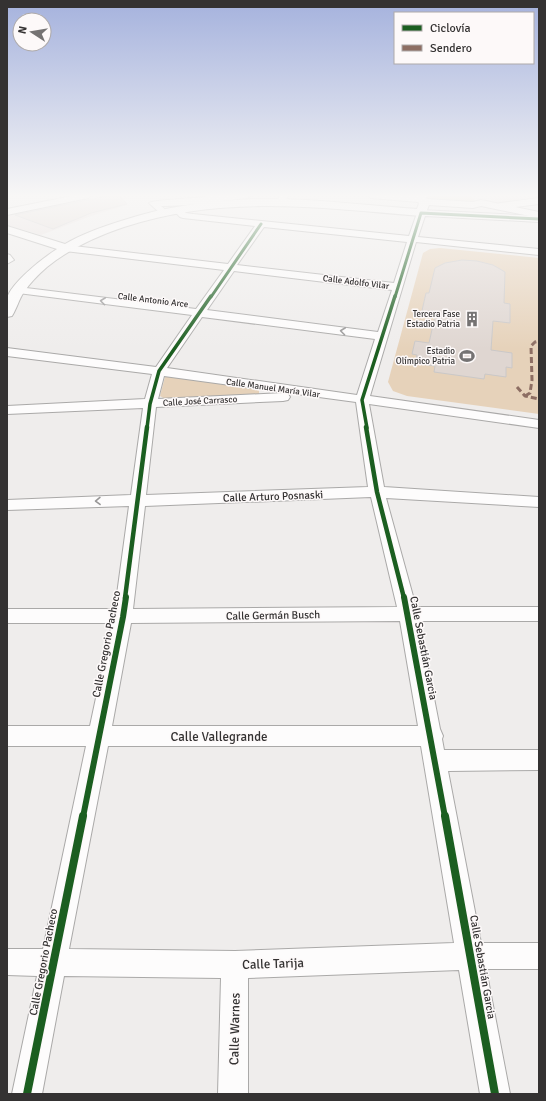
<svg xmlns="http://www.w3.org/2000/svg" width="546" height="1101" viewBox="0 0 546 1101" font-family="Signika,sans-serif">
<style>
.built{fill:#e7dfdd}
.green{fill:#e6d2ba}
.building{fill:#dfd6d1;stroke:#cac8c8}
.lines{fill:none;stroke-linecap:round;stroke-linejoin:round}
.minor-casing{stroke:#aaa9a8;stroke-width:2}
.major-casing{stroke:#aaa9a8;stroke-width:2}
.minor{fill:#fdfcfc;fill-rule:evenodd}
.major{fill:#fdfcfc;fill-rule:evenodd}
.quiet{stroke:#8d6e63;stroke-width:3;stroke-dasharray:6 3;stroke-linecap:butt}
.cycleway-far4-casing{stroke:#fdf9f9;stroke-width:4.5}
.cycleway-far3-casing{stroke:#fdf9f9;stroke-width:5.5}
.cycleway-far2-casing{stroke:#fdf9f9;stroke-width:7}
.cycleway-far1-casing{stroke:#fdf9f9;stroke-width:8}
.cycleway-casing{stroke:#fdf9f9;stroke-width:10}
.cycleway-far4{stroke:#1b5e20;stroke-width:3}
.cycleway-far3{stroke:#1b5e20;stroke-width:3.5}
.cycleway-far2{stroke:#1b5e20;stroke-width:4.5}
.cycleway-far1{stroke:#1b5e20;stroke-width:6}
.cycleway{stroke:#1b5e20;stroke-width:8}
.oneway{stroke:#989797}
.labels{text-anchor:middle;stroke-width:3;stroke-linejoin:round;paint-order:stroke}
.far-street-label{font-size:9px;fill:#343232;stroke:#fdf9f9}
.far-poi-label{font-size:9px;fill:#343232;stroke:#fdf9f9;text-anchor:end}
.street-label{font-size:11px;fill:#343232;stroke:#fdf9f9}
.near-street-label{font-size:13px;fill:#343232;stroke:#fdf9f9}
</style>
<rect width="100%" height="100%" fill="#efedec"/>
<g class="built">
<path d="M106 195H138L123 199 127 205 91 216 41 235 7 225V214Z"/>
<path d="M483 195H539V199L498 204Z"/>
</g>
<g class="green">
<path d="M428 195H468L475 200 472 203 426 199V196Z"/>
<path d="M440 248 539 258V414L407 396 393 391 388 382 423 253 430 249Z"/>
<path d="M171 376 259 389V394L165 399 160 396 165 377Z"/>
</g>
<g class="building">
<path d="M112 195H118L127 204 91 213 53 229 15 215Z"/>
<path d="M462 260 477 261 493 265 505 272 504 303 510 304V323L493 321 491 350 512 353V368L506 367V377L485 374 484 379 434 372 435 366 415 363 417 355 412 354 415 341 429 343 435 316 421 315 426 293H429L435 268 445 263Z"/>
</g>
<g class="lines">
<g class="minor-casing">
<g id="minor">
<path d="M77 195H92L88 198 7 215V209Z"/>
<path d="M204 195 215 196 251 195 247 198C219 201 190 206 161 206L168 212 164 215 161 214 149 203C152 200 197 198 206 197Z"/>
<path d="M280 195H288L284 204 281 205 277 202Z"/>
<path d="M367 195C379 195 415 192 423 199L419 202 371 198Z"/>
<path d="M539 198V204L500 209 496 206 500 203Z"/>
<path d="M177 207 186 213 193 214 409 236 417 213 421 210 539 216V222L425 216 418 237 539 249V255L416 242 370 396 539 420V428L369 404 384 487 539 497V507L386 498 416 607H539V621H419L440 729 443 736 442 739 444 750H539V770L448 771 481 943H539V969H486L510 1094H480L459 970 248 978V1094H218L221 978 64 976 42 1094H12L37 976 7 975V949H43L86 746H7V726H90L112 623H7V609H115L129 506 7 510V500L131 495 143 408 7 414V406L145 399 152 374 7 356V348L156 367 192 315 18 293 13 290 18 287 196 309 224 270 65 251 60 248 65 245 228 264 255 226 183 218 180 217 173 210ZM264 227 407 242 394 283 237 265ZM234 271 392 290 378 332 207 310ZM202 317 375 339 357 395 167 368ZM164 376 356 402 368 487 146 495 156 407 283 401 288 400 290 397 288 394 283 393 158 399ZM371 497 397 607 133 609 145 506ZM400 621 418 726H112L131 623ZM108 746H421L454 943 235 951 69 949Z"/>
<path d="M7 254 10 255 14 260 7 264Z"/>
</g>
</g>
<g class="major-casing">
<path id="major" d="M417 195H428L426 198 427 199 473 202 481 200 539 212V218L481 206 473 208 429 205 425 215 421 216C319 208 224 194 124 227 97 236 69 249 47 267 39 274 30 283 24 292 19 299 17 308 12 316L7 317C7 311 6 304 7 298 12 282 43 258 57 249L7 233V226L65 244C82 234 102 227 121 221 172 204 227 198 280 199 326 200 372 206 417 209L419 203 414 199Z"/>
</g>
<use href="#minor" class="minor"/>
<use href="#major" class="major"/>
<g class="quiet">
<path d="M517 387 525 396 539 399"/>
<path d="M525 396 530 393 532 380 531 346 535 342 539 341"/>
</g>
<g class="cycleway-far4-casing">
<g id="cycleway-far4">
<path d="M211 297 261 224"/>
<path d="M395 297 421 213 539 219"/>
</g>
</g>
<g class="cycleway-far3-casing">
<g id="cycleway-far3">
<path d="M147 428 150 404 159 371 211 296"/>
<path d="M367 428 362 400 395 296"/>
</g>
</g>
<g class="cycleway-far2-casing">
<g id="cycleway-far2">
<path d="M366 427 377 492 404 598"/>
<path d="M125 598 147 427"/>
</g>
</g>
<g class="cycleway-far1-casing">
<g id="cycleway-far1">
<path d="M404 597 445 817"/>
<path d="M83 817 123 617 126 597"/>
</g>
</g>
<g class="cycleway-casing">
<g id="cycleway">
<path d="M445 816 495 1094"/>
<path d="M27 1094 83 816"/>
</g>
</g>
<use href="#cycleway-far4" class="cycleway-far4"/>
<use href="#cycleway-far3" class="cycleway-far3"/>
<use href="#cycleway-far2" class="cycleway-far2"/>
<use href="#cycleway-far1" class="cycleway-far1"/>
<use href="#cycleway" class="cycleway"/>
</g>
<defs><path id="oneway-chevron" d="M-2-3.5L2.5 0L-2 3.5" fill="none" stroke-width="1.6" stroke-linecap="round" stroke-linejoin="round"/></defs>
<g class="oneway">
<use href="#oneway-chevron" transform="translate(103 301) rotate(-173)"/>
<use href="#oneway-chevron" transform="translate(343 331) rotate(-173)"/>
<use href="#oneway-chevron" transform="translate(98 501) rotate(179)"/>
</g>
<linearGradient id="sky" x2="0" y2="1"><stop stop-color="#a5b2dd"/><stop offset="0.56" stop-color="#f8f7f6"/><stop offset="1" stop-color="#f8f7f6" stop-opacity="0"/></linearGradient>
<rect width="546" height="349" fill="url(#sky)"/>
<defs>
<g id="building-bare" transform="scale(1.2)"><path d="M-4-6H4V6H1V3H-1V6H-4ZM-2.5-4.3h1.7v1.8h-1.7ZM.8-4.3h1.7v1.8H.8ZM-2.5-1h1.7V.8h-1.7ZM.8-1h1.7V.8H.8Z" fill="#757373" stroke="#fdf9f9" stroke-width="2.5" paint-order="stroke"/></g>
<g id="stadium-bare" transform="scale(1.2)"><path d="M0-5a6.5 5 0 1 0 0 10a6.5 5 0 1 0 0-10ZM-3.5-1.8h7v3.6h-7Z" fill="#757373" stroke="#fdf9f9" stroke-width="2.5" paint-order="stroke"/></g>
</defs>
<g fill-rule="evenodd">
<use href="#building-bare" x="472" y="319"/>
<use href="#stadium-bare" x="467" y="356"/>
</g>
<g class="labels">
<g class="far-street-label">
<text transform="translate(356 282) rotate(7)" y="3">Calle Adolfo Vilar</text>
<text transform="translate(153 300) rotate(7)" y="3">Calle Antonio Arce</text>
<text transform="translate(273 388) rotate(8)" y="3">Calle Manuel María Vilar</text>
<text transform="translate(200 401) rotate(-3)" y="3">Calle José Carrasco</text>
</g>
<g class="far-poi-label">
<text x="460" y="317">Tercera Fase<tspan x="460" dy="10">Estadio Patria</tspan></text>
<text x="455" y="354">Estadio<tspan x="455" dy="10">Olímpico Patria</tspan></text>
</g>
<g class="street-label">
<text transform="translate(273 496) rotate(-2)" y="4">Calle Arturo Posnaski</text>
<text transform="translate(273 615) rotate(-1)" y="4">Calle Germán Busch</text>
<text transform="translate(106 644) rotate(-79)" y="4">Calle Gregorio Pacheco</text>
<text transform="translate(424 648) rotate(79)" y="4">Calle Sebastián Garcia</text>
<text transform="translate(43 962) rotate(-79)" y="4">Calle Gregorio Pacheco</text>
<text transform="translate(483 967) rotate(80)" y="4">Calle Sebastián Garcia</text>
</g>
<g class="near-street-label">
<text x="219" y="741">Calle Vallegrande</text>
<text transform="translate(273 963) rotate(-2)" y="5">Calle Tarija</text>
<text transform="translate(234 1029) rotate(-89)" y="5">Calle Warnes</text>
</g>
</g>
<rect width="546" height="1101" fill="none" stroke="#343232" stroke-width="16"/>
<rect x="394" y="12" width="140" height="52" fill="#fdf9f9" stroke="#ada9a9"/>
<rect x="402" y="25" width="20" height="6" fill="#1b5e20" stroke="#ada9a9"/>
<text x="430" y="32" font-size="12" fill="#343232">Ciclovía</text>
<rect x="402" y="45" width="20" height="6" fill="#8d6e63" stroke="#ada9a9"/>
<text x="430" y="52" font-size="12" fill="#343232">Sendero</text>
<g transform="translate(32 32) rotate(282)"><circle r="19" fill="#fdf9f9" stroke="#ada9a9"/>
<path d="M0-3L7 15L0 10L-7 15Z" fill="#757373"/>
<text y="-6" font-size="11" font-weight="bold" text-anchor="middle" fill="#343232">N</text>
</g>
</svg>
